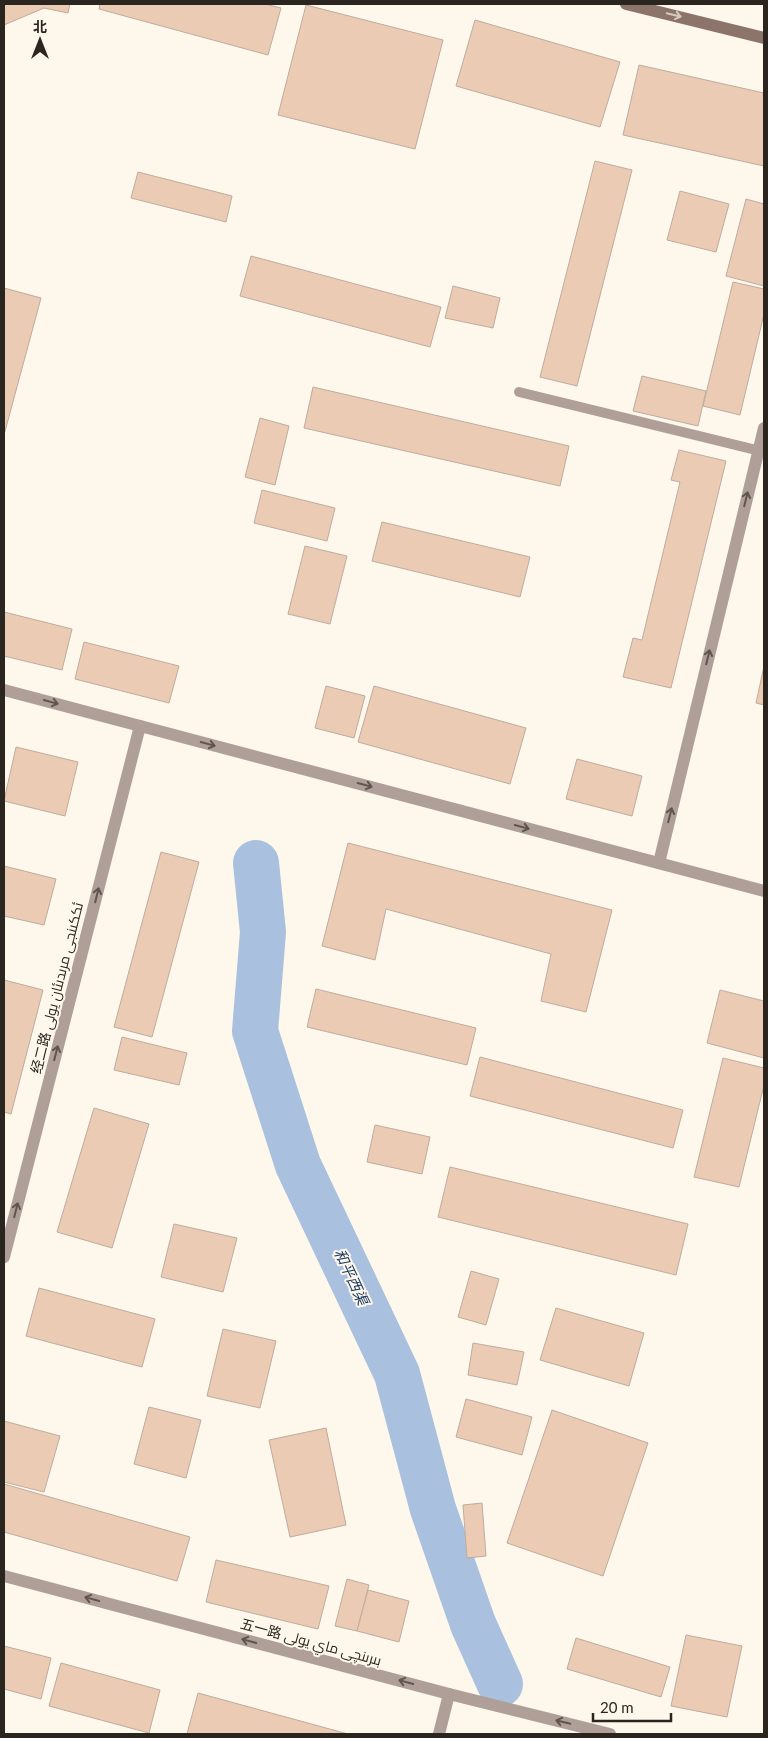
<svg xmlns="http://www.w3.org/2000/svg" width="768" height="1738" viewBox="0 0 768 1738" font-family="Lato,Cairo,'Noto Sans SC',sans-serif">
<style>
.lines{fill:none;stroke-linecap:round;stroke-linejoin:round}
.river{stroke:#a9c1de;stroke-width:46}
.building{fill:#ebcbb3;stroke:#beac9e}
.lane{stroke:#af9f98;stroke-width:10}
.street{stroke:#af9f98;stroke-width:12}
.secondary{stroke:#8c746a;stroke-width:12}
.oneway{stroke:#d6c9be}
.oneway2{stroke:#5f564f}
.labels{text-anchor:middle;stroke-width:4;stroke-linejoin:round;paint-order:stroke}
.street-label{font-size:14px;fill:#2a261f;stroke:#fef7ec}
.water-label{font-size:15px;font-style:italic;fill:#16375e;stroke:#fef7ec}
</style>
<rect width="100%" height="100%" fill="#fef7ec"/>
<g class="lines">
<path class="river" d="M256 863 263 932 255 1031 298 1165 397 1374 433 1509 473 1624 500 1684"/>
</g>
<g class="building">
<path d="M4 4H70L68 13 44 8 4 25Z"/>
<path d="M100 4H265L281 8 268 55 99 9Z"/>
<path d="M306 5 443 40 415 149 278 115Z"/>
<path d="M475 20 620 62 600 127 456 86Z"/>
<path d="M639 65 764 93V166L623 135Z"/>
<path d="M595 161 632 170 577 386 540 377Z"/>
<path d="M138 172 232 196 226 222 131 198Z"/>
<path d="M680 191 729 204 716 252 667 240Z"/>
<path d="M746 199 764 204V286L726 276Z"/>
<path d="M251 256 441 307 430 347 240 296Z"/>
<path d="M733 282 764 289V314L740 415 703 406Z"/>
<path d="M453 286 500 298 493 328 445 318Z"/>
<path d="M4 288 41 298 4 435Z"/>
<path d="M642 376 706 391 698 426 633 411Z"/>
<path d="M313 387 569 446 560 486 304 428Z"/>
<path d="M260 418 289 426 275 485 245 477Z"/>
<path d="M679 450 726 461 671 688 623 677 633 638 642 640 680 482 671 480Z"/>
<path d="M262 490 335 508 327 541 254 523Z"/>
<path d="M382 522 530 557 520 597 372 561Z"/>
<path d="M305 546 347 556 330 624 288 614Z"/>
<path d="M4 612 72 629 62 670 4 656Z"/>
<path d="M84 642 179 666 169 703 75 679Z"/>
<path d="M764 666V705L756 703Z"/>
<path d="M326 686 365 696 354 738 315 728Z"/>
<path d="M374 686 526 728 510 784 358 742Z"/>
<path d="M16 747 78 762 65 816 4 801Z"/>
<path d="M577 759 642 776 632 816 566 799Z"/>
<path d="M348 843 612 910 586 1012 541 1001 551 954 386 909 375 960 322 946Z"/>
<path d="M161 852 199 862 152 1037 114 1027Z"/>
<path d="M4 866 56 879 44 925 4 916Z"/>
<path d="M4 980 43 990 11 1114 4 1112Z"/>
<path d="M316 989 476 1028 467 1065 307 1027Z"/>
<path d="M720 990 764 1001V1058L707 1043Z"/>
<path d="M122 1037 187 1053 179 1085 114 1070Z"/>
<path d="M480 1057 683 1110 673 1148 470 1096Z"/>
<path d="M723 1058 764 1068V1085L739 1187 694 1177Z"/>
<path d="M94 1108 149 1124 112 1248 57 1232Z"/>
<path d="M375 1125 430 1137 422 1174 367 1162Z"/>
<path d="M450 1167 688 1224 676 1275 438 1217Z"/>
<path d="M174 1224 237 1238 223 1292 161 1277Z"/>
<path d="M471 1271 499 1279 486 1325 458 1317Z"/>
<path d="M39 1288 155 1319 142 1367 26 1336Z"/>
<path d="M556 1308 644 1333 629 1386 540 1360Z"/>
<path d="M223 1329 276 1341 260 1408 207 1396Z"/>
<path d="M473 1343 524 1352 517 1385 468 1375Z"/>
<path d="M466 1399 532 1417 522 1455 456 1437Z"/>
<path d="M149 1407 201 1420 186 1478 134 1464Z"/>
<path d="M552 1410 648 1443 603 1576 507 1543Z"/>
<path d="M4 1421 60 1436 44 1492 4 1482Z"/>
<path d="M326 1428 346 1525 290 1537 269 1440Z"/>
<path d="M4 1484 190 1537 177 1581 4 1532Z"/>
<path d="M482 1503 486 1556 467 1558 463 1505Z"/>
<path d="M216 1560 329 1586 318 1629 206 1602Z"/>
<path d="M347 1579 369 1585 357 1631 335 1626Z"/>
<path d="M368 1590 409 1601 399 1642 357 1631Z"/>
<path d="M686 1635 742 1646 727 1717 671 1706Z"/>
<path d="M576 1638 670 1667 661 1697 567 1669Z"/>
<path d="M4 1646 51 1658 41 1699 4 1689Z"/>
<path d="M61 1663 160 1690 149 1733 49 1706Z"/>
<path d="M198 1693 348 1734H187Z"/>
</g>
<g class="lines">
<path class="lane" d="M519 392 764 452"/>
<g class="street">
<path d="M4 690 764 891"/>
<path d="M659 863 764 428"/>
<path d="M4 1257 140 726"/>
<path d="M4 1576 449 1694 610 1734"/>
<path d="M439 1734 449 1694"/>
</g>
<path class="secondary" d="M626 4 764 38"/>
</g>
<defs><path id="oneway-shaft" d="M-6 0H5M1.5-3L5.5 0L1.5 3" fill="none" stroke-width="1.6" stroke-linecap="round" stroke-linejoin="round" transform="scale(1.25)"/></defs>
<use class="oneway" href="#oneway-shaft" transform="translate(674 15) rotate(14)"/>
<g class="oneway2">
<use href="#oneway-shaft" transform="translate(746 499) rotate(-76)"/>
<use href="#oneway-shaft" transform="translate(708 657) rotate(-76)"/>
<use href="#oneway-shaft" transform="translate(51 702) rotate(15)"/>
<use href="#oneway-shaft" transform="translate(208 744) rotate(15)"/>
<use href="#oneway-shaft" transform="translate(365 785) rotate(15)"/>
<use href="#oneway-shaft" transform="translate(670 815) rotate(-76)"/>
<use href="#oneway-shaft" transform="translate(522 827) rotate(15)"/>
<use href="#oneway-shaft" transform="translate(97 895) rotate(-76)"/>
<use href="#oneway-shaft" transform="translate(56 1053) rotate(-76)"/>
<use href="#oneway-shaft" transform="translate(16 1210) rotate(-76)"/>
<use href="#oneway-shaft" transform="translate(92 1599) rotate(-165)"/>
<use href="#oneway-shaft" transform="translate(249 1641) rotate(-165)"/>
<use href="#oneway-shaft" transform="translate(406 1682) rotate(-165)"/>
<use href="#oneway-shaft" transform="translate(563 1722) rotate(-166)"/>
</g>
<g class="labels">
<g class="street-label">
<text transform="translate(57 988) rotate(-76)" y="5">经二路 ئككىنجى مرىدىئان يولى</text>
<text transform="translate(311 1642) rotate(15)" y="5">五一路 بىرىنچى ماي يولى</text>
</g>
<g class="water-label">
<text transform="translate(351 1277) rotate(65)" y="5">和平西渠</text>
</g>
</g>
<rect width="768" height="1738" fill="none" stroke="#2a261f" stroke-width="10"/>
<g transform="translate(40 40)" stroke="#fef7ec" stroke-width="4" paint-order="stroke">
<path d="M0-4L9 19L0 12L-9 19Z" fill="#2a261f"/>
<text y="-8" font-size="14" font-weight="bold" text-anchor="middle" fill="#2a261f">北</text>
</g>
<path d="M593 1713v8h78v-8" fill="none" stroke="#2a261f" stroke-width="2.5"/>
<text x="600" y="1713" font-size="15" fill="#2a261f" stroke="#fef7ec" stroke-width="4" paint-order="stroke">20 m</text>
</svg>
